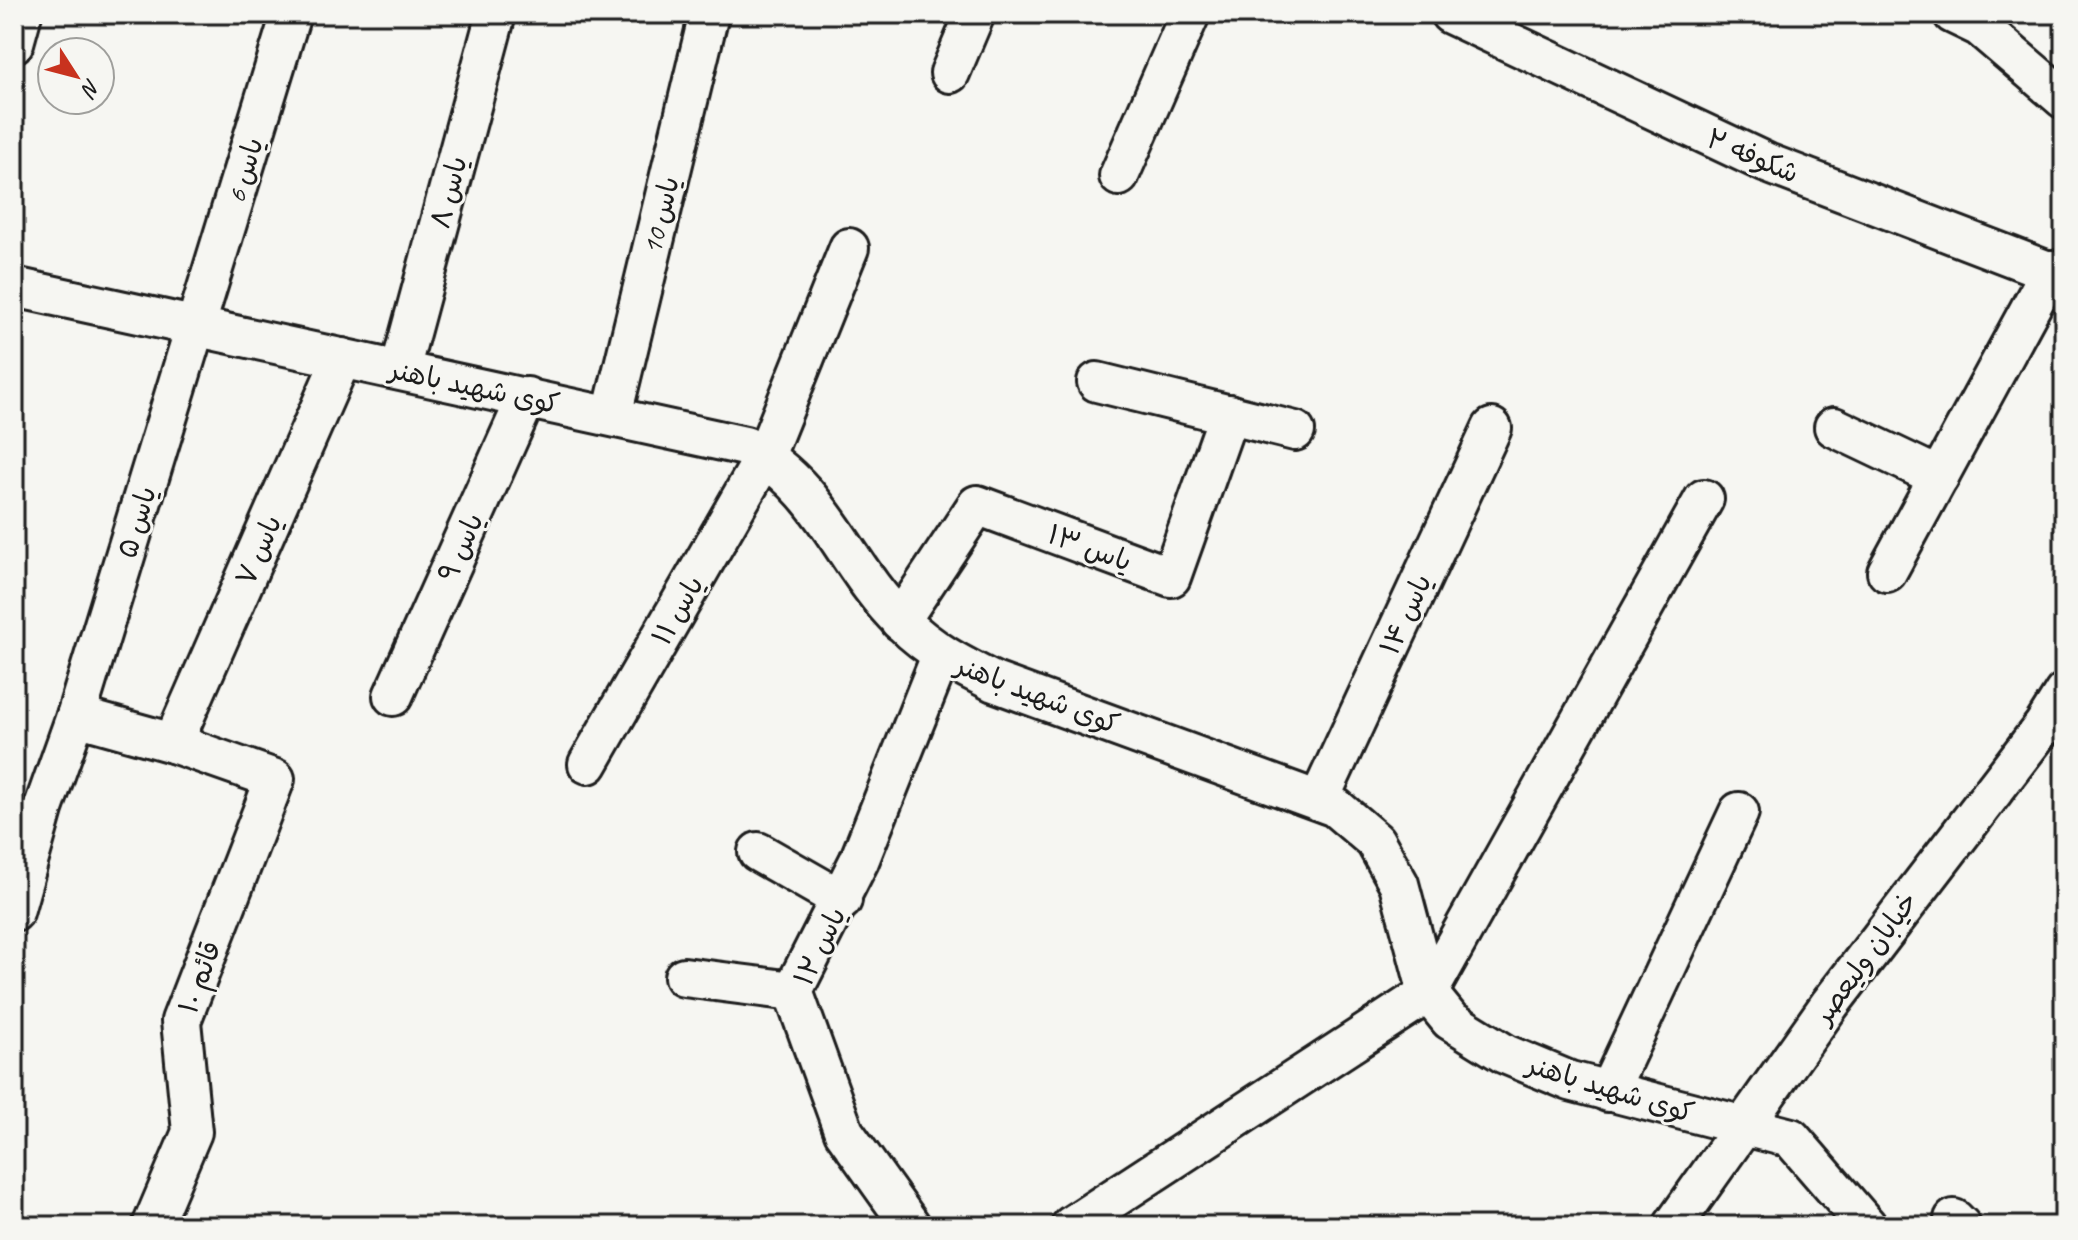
<svg xmlns="http://www.w3.org/2000/svg" width="2078" height="1240" viewBox="0 0 2078 1240" font-family="Caveat,'Playpen Sans Arabic',sans-serif">
<style>
.lines{fill:none;stroke-linecap:round;stroke-linejoin:round}
.minor-casing{stroke:#1c1c1c;stroke-width:44}
.minor{stroke:#f6f6f2;stroke-width:38}
.labels{text-anchor:middle;stroke-width:6;stroke-linejoin:round;paint-order:stroke}
.street-label{font-size:28px;fill:#1c1c1c;stroke:#f6f6f2}
</style>
<rect width="100%" height="100%" fill="#f6f6f2"/>
<filter id="ink" filterUnits="userSpaceOnUse"><feTurbulence type="fractalNoise" baseFrequency=".0125" numOctaves="2"/><feDisplacementMap in="SourceGraphic" scale="16" xChannelSelector="R" yChannelSelector="G"/><feConvolveMatrix kernelMatrix="1 2 1 2 8 2 1 2 1" color-interpolation-filters="sRGB"/></filter>
<g filter="url(#ink)">
<g class="lines">
<g class="minor-casing">
<g id="minor">
<path d="M1450 14 1767 163 2064 277"/>
<path d="M1953 14 1980 27 2064 99"/>
<path d="M14 43 22 14"/>
<path d="M950 73 975 14"/>
<path d="M1119 176 1190 14"/>
<path d="M14 287 745 446C825 487 843 565 902 622 930 650 960 665 994 682L1335 807 1375 841 1399 884 1428 993 1450 1020 1505 1054 1570 1081 1791 1138 1867 1226"/>
<path d="M400 370 496 14"/>
<path d="M1097 382 1295 431"/>
<path d="M612 415 709 14"/>
<path d="M1834 427 1939 477"/>
<path d="M1887 572 2051 270"/>
<path d="M900 621 977 505 1171 577 1229 414"/>
<path d="M393 696 527 397"/>
<path d="M76 716 291 14"/>
<path d="M173 743 342 358"/>
<path d="M588 764 765 456 849 248"/>
<path d="M1319 800 1492 428"/>
<path d="M758 852 842 900"/>
<path d="M14 912 43 809 76 716 173 743 275 779 181 1021 192 1132 152 1226"/>
<path d="M684 977 793 991"/>
<path d="M1608 1092 1739 812"/>
<path d="M1954 1219 1961 1226"/>
<path d="M911 1226 844 1132 793 991 859 861 941 656"/>
<path d="M1071 1226 1428 993 1704 499"/>
<path d="M1673 1226 1830 1004 2044 725 2064 693"/>
</g>
</g>
<use href="#minor" class="minor"/>
</g>
</g>
<g class="labels">
<g class="street-label">
<text transform="translate(1753 155) rotate(23)" y="10">شکوفه ۲</text>
<text transform="translate(244 170) rotate(-73)" y="10">یاس 6</text>
<text transform="translate(448 192) rotate(-75)" y="10">یاس ۸</text>
<text transform="translate(660 215) rotate(-76)" y="10">یاس 10</text>
<text transform="translate(475 386) rotate(12)" y="10">کوی شهید باهنر</text>
<text transform="translate(136 522) rotate(-73)" y="10">یاس ۵</text>
<text transform="translate(460 547) rotate(-66)" y="10">یاس ۹</text>
<text transform="translate(1090 547) rotate(20)" y="10">یاس ۱۳</text>
<text transform="translate(258 550) rotate(-66)" y="10">یاس ۷</text>
<text transform="translate(677 610) rotate(-60)" y="10">یاس ۱۱</text>
<text transform="translate(1405 614) rotate(-65)" y="10">یاس ۱۴</text>
<text transform="translate(1038 694) rotate(21)" y="10">کوی شهید باهنر</text>
<text transform="translate(819 946) rotate(-64)" y="10">یاس ۱۲</text>
<text transform="translate(1865 957) rotate(-54)" y="10">خیابان ولیعصر</text>
<text transform="translate(199 977) rotate(-70)" y="10">قائم ۱۰</text>
<text transform="translate(1611 1088) rotate(17)" y="10">کوی شهید باهنر</text>
</g>
</g>
<rect width="2078" height="1240" fill="none" stroke="#f6f6f2" stroke-width="48"/>
<rect x="24" y="24" width="2030" height="1192" fill="none" stroke="#1c1c1c" stroke-width="3" filter="url(#ink)"/>
<g transform="translate(76 76) rotate(126)"><circle r="38" fill="#f6f6f2" stroke="#9f9f9c" stroke-width="2"/>
<path d="M0-6L14 30L0 20L-14 30Z" fill="#c8321e"/>
<text y="-12" font-size="22" font-weight="bold" text-anchor="middle" fill="#1c1c1c">N</text>
</g>
</svg>
